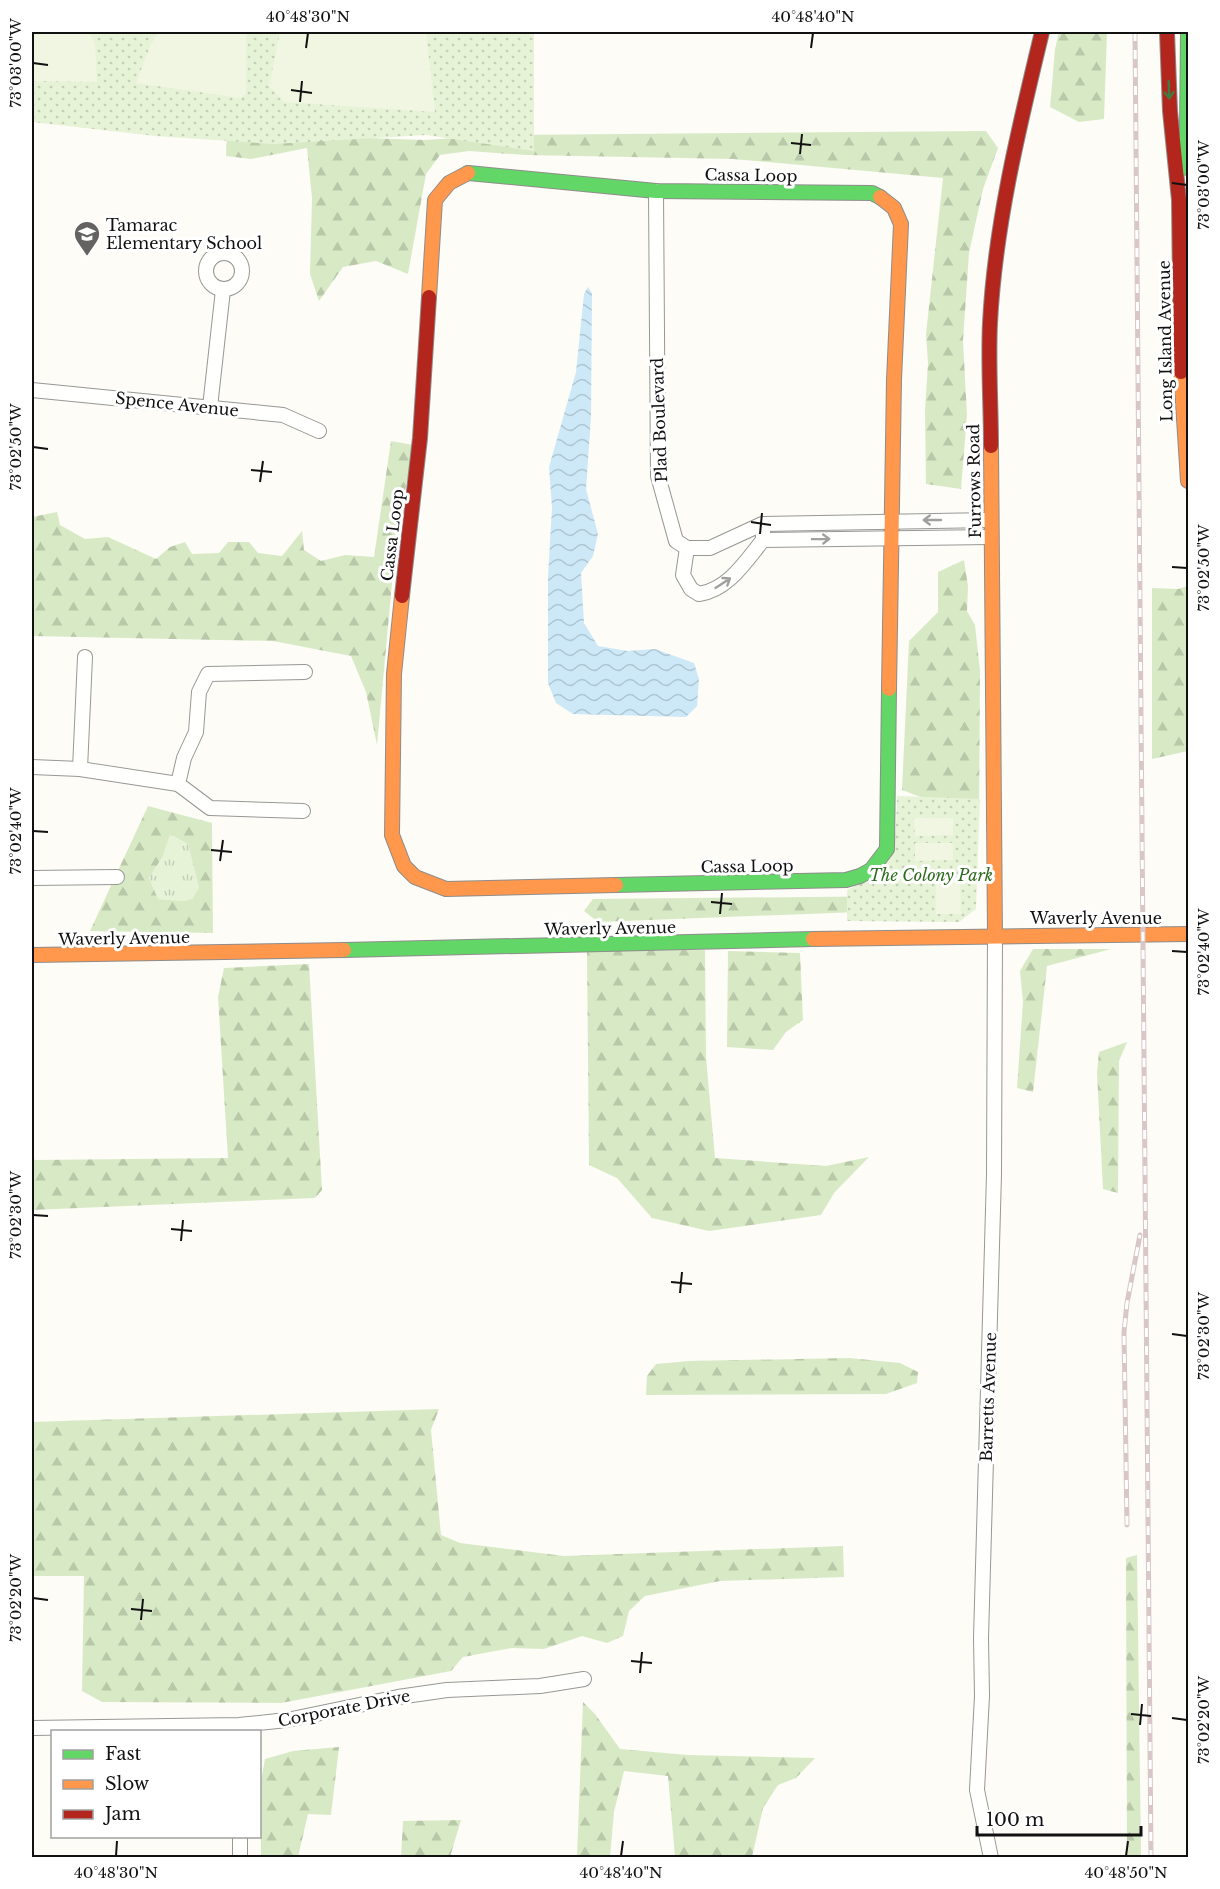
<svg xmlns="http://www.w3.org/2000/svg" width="1220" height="1889" viewBox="0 0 1220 1889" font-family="'Libre Baskerville',serif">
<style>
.grass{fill:url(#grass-tufts)}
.forest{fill:url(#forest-firs);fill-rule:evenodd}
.park{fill:url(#park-dots)}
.pitch{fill:#f0f6e1}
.water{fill:url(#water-waves)}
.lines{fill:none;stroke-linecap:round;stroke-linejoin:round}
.street-casing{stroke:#979795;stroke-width:16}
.fast-casing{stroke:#8e8d8b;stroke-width:16}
.slow-casing{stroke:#8e8d8b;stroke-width:16}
.jam-casing{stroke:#8e8d8b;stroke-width:16}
.street{stroke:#fffffe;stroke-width:14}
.fast{stroke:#63d668;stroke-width:14}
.slow{stroke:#ff974d;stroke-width:14}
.jam{stroke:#b3261e;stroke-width:14}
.rail-casing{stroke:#d9c6c7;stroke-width:5}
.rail{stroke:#fff;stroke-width:3;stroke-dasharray:9;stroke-linecap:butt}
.oneway{stroke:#3e7d41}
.oneway2{stroke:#a0a09f}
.ticks{fill:none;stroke:#111;stroke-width:2}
.labels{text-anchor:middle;stroke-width:6;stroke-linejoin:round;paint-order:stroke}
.street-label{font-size:16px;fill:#111;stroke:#fff}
.poi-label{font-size:16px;fill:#111;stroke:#fff;text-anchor:start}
.park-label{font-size:16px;font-style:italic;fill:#2f6b1f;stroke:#fff}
.neatline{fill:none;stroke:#111;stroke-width:2}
.ticks-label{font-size:15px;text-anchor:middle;fill:#111}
</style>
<defs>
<pattern id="grass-tufts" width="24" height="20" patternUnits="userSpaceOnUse" patternTransform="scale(1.5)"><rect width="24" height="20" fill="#e7f3d7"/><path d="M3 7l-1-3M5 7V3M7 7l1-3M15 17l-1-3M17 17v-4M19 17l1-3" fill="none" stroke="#c5cfb8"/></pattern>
<pattern id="forest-firs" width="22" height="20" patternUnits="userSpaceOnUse" patternTransform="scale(1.5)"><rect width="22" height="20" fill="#d8eac5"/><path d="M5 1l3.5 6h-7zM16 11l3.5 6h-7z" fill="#b8c8a8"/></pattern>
<pattern id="park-dots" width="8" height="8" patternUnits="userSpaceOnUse" patternTransform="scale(1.5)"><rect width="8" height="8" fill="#e7f3d7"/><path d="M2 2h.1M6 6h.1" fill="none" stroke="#c5cfb8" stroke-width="1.8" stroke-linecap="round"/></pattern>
<pattern id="water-waves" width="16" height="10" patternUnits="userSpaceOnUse" patternTransform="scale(1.5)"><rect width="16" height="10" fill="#cde8f7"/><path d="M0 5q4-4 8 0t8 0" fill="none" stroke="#afc6d3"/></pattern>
</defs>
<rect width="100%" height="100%" fill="#fdfcf7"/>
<path class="grass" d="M170 833 188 844 199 888 192 899 183 901 158 899 149 878 163 856Z"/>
<g class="forest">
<path d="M1059 32H1107L1104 119 1079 122 1050 107 1055 49Z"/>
<path d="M986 131 998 148 983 189 969 253 963 341 967 415 961 489 926 484 925 410 928 363 926 334 943 178 733 159 526 155 469 151 440 155 426 174 408 274 376 261 343 267 319 301 310 274 312 198 307 148 251 159 226 156 227 133 424 140 505 135Z"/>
<path d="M391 441 413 445 395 551 377 745 366 692 351 656 273 641 32 636V517L57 512 60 525 85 539 108 537 156 559 170 547 185 542 192 554 219 553 228 542H249L258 553 282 556 302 531 304 550 321 561 345 555 374 557Z"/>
<path d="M964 560 968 586 967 611 975 625 980 671 979 819 902 790 909 641 938 612V572Z"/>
<path d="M1188 586V751L1152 759V588L1178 589Z"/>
<path d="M148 806 212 823 213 933 90 931ZM170 834 188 844 199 888 192 899 183 901 158 899 149 878 163 856Z"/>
<path d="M905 896 910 910 598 922 584 911 593 899Z"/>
<path d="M1033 949H1111L1047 966 1033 1092 1017 1088 1023 1002 1020 971Z"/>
<path d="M705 950 706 1057 715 1158 826 1166 869 1157 834 1193 821 1215 709 1231 652 1218 617 1178 589 1165 587 951Z"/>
<path d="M728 951 800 953 803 1020 786 1032 773 1050 727 1047Z"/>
<path d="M309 964 322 1190 315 1198 32 1210V1157L35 1160 228 1158 218 997 224 968Z"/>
<path d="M1127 1042 1119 1061 1118 1193 1103 1189 1097 1073 1099 1052Z"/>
<path d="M849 1358 900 1363 918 1372 917 1383 886 1394 646 1395 647 1376 656 1364 689 1361Z"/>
<path d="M439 1409 431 1430 441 1535 460 1543 564 1556 843 1546 844 1577 720 1581 645 1596 629 1611 623 1636 607 1643 582 1636 544 1649 512 1648 463 1657 451 1671 281 1703 102 1702 82 1691 84 1576H32V1422Z"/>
<path d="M1137 1555 1141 1857 1127 1858 1126 1558Z"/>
<path d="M583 1702 595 1714 620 1749 688 1755 815 1758 796 1778 778 1785 763 1808 752 1857H675L668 1776 624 1771 614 1812 610 1857H577Z"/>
<path d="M339 1747 331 1815 308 1814 298 1857H261L260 1787 265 1759 293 1751Z"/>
<path d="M461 1820 450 1857H401L403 1821Z"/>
</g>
<g class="park">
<path d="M32 32H534V151L426 135 274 144 155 136 32 122Z"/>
<path d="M897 796 980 799 976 909 959 922 847 921V890C897 869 896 845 897 796Z"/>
</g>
<g class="pitch">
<path d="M32 32H88L95 44 97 82 32 81Z"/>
<path d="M159 32H246V93L241 98 136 83 151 44Z"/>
<path d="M280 32H426L435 112 284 102 269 86Z"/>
<path d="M914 818H953V835L915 836Z"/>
<path d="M915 843H953V860L915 861Z"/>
<path d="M936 877H960L961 914H936Z"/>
</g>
<path class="water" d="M588 287 592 293 591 417 586 489 598 534 593 556 581 573 584 623 598 646 628 651 655 649 694 663 699 679 697 706 686 717 573 714 556 703 548 683V577L552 508 549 467 576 372 584 294Z"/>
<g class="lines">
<g class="street-casing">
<g id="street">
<path d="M656 191 658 476 676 541 687 548H710L762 524 991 520"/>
<circle cx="224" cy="271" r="18"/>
<path d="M32 390 283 415 319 431"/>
<path d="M210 407 223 290"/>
<path d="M763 540 991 537"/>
<path d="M687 548 683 575 691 589 699 594C728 590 746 561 763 540V532"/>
<path d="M32 767 80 769 178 784 210 808 303 811"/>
<path d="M80 769 85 657"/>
<path d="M178 784 184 758 196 732 199 692 208 674 305 672"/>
<path d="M32 878 117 877"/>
<path d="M32 1728 239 1725 287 1720 398 1697 447 1690 540 1686 584 1679"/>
<path d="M240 1836V1858"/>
<path d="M991 1858 977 1790 982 1696 981 1638 994 1174 995 935"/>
</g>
</g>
<g class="fast-casing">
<g id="fast">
<path d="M1183 168 1187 132 1188 32"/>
<path d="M468 173 656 191 872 193 880 197"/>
<path d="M616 885 846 880 860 876 871 870 887 849 889 689"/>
<path d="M344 950 813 939"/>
</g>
</g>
<g class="slow-casing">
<g id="slow">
<path d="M880 197 894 208 901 224 894 380 889 689"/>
<path d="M429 297 435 200 449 183 468 173"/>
<path d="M1181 372 1188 481"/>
<path d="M991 446 995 935"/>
<path d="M402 596 394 674 392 835 404 866 415 877 446 889 616 885"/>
<path d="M813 939 1188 934"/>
<path d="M32 955 344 950"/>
</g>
</g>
<g class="jam-casing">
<g id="jam">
<path d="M1167 32 1170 111 1179 200 1181 372"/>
<path d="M991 446C991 405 988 364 990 323 995 225 1019 127 1042 32"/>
<path d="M402 596 420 438 429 297"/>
</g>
</g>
<use href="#street" class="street"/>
<use href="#fast" class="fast"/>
<use href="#slow" class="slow"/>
<use href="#jam" class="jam"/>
<g class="rail-casing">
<g id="rail">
<path d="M1135 32 1151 1858"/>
<path d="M1127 1525 1124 1332 1127 1303 1140 1235"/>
</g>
</g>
<use href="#rail" class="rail"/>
</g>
<defs><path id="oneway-shaft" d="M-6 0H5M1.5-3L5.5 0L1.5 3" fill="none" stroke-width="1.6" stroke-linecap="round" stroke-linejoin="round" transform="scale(1.5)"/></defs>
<use class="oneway" href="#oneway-shaft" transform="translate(1169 90) rotate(88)"/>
<g class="oneway2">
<use href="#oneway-shaft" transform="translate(932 520) rotate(180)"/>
<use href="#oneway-shaft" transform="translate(821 539) rotate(-1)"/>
<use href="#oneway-shaft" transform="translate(723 583) rotate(-33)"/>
</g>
<path class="ticks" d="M306 48 308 33M811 48 813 33M33 63 48 65M291 90 312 93M300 102 302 81M791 143 811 145M800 154 802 134M1172 183 1187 185M33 447 48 449M251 470 272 472M260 482 263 461M751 522 771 525M760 534 762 513M1172 567 1187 568M33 831 48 832M211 850 232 852M220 861 223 840M711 902 732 904M720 914 722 893M1172 951 1187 952M33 1215 48 1216M171 1229 192 1231M181 1241 183 1220M671 1282 692 1284M680 1293 682 1272M1172 1334 1187 1336M33 1598 48 1600M131 1609 152 1611M141 1620 143 1599M631 1661 652 1663M640 1673 642 1652M1131 1714 1151 1716M1172 1718 1187 1720M1140 1725 1142 1704M116 1856 117 1841M621 1856 623 1841M1126 1856 1128 1841"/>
<defs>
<g id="school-pin" transform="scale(1.35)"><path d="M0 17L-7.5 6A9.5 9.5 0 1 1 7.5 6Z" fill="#646362" stroke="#fff"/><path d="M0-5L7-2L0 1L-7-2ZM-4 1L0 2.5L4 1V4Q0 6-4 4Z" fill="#fff"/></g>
</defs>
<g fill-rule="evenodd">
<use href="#school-pin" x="87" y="234"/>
</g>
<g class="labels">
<g class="street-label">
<text transform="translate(751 175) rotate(1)" y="6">Cassa Loop</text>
<text transform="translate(1165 341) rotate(-91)" y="6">Long Island Avenue</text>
<text transform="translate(177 404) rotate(6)" y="6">Spence Avenue</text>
<text transform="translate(659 420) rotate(-92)" y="6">Plad Boulevard</text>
<text transform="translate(974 481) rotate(-91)" y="6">Furrows Road</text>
<text transform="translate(392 535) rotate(-83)" y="6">Cassa Loop</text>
<text transform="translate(747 866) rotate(-1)" y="6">Cassa Loop</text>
<text x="1096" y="924">Waverly Avenue</text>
<text transform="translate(610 928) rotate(-1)" y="6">Waverly Avenue</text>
<text transform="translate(124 938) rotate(-1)" y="6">Waverly Avenue</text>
<text transform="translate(988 1397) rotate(-88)" y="6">Barretts Avenue</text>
<text transform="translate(344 1708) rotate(-11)" y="6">Corporate Drive</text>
</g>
<g class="poi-label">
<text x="106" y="231">Tamarac<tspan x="106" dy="18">Elementary School</tspan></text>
</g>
<g class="park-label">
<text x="931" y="881">The Colony Park</text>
</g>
</g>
<rect width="1220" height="1889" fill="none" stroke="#ffffff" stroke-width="66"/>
<rect x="51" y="1730" width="210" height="108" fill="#ffffff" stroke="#a0a0a0" stroke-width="1.5"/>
<rect x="63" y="1750" width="30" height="9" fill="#63d668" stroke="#a0a0a0" stroke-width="1.5"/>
<text x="105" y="1760" font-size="18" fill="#111111">Fast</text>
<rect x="63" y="1780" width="30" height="9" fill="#ff974d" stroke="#a0a0a0" stroke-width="1.5"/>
<text x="105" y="1790" font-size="18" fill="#111111">Slow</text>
<rect x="63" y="1810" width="30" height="9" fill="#b3261e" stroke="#a0a0a0" stroke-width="1.5"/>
<text x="105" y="1820" font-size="18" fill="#111111">Jam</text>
<path d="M977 1826v9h164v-9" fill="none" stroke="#111111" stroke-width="3"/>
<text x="986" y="1826" font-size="18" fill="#111111" stroke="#ffffff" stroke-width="4.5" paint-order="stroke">100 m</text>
<rect x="33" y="33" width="1154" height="1823" class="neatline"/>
<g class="ticks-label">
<text x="308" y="22">40°48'30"N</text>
<text x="813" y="22">40°48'40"N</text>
<text transform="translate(16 63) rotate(-90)" y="5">73°03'00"W</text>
<text transform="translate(1204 185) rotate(-90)" y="5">73°03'00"W</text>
<text transform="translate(16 447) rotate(-90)" y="5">73°02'50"W</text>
<text transform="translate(1204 568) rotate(-90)" y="5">73°02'50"W</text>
<text transform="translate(16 831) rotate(-90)" y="5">73°02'40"W</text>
<text transform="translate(1204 952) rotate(-90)" y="5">73°02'40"W</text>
<text transform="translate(16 1215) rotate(-90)" y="5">73°02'30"W</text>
<text transform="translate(1204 1336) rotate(-90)" y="5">73°02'30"W</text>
<text transform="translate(16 1598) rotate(-90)" y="5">73°02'20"W</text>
<text transform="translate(1204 1720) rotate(-90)" y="5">73°02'20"W</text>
<text x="116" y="1878">40°48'30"N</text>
<text x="621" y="1878">40°48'40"N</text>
<text x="1126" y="1878">40°48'50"N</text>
</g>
</svg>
